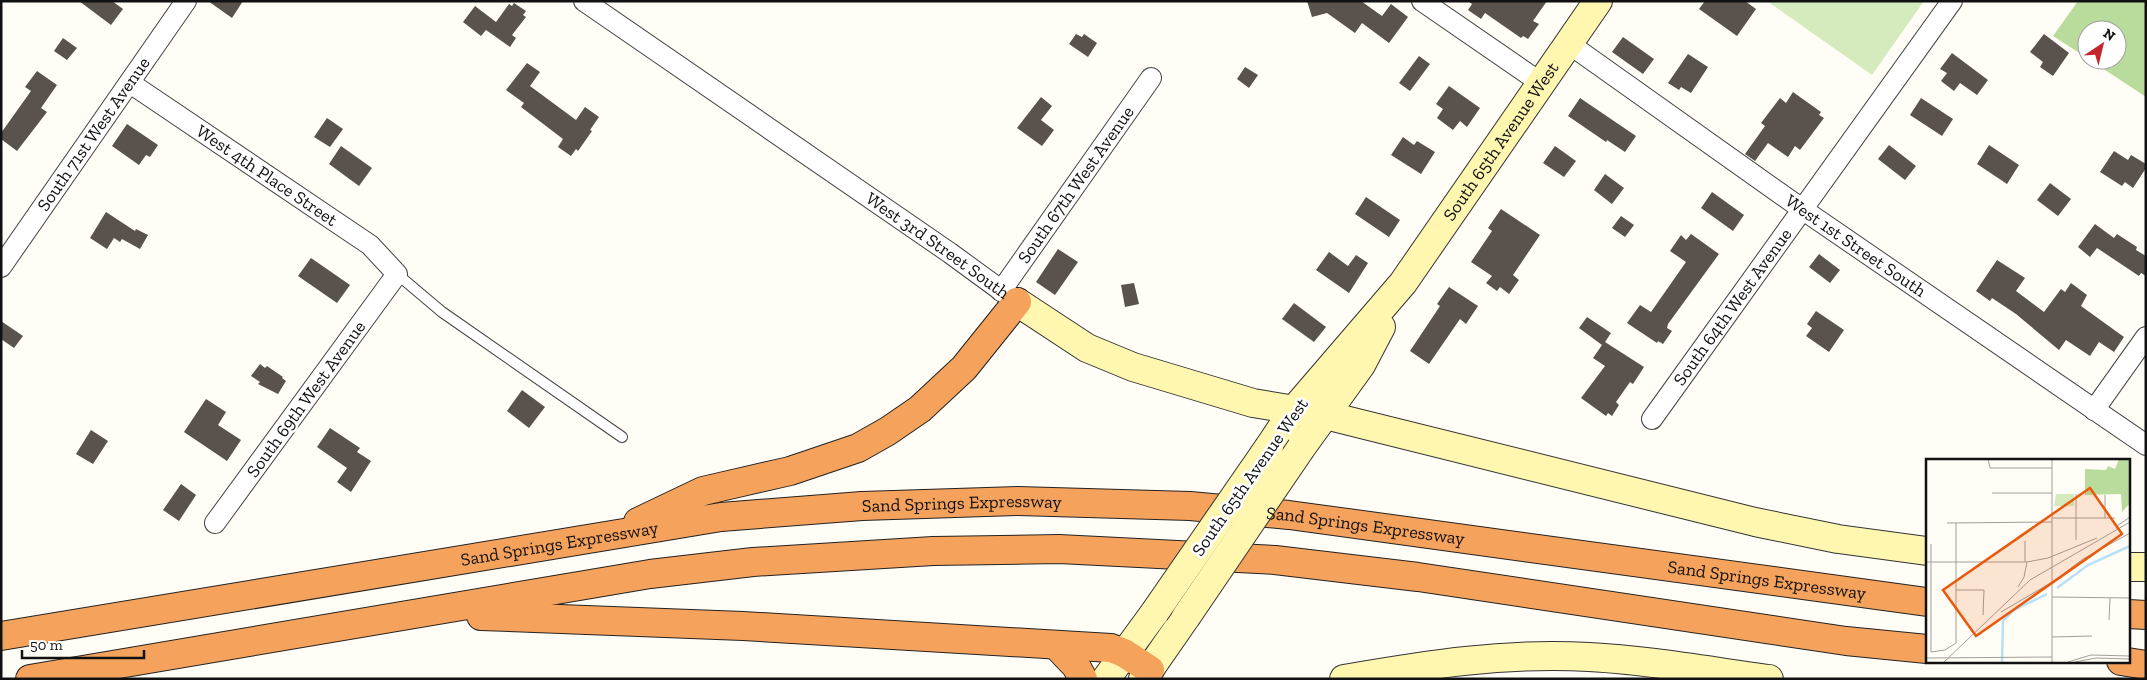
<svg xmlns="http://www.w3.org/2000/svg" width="2147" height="680" viewBox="0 0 2147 680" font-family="'Zilla Slab',serif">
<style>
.green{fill:#d5ebbd}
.forest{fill:#b9dc9c}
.building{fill:#5a524d}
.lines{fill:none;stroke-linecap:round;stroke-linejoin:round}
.lane-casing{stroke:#444;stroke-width:12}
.street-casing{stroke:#444;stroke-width:22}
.secondary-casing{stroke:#333;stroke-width:30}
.highway-casing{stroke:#222;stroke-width:30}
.lane{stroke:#fff;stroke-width:10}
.street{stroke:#fff;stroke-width:20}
.secondary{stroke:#fff6b0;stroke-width:28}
.highway{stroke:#f5a25d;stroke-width:28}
.secondary-bridge-casing{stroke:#333;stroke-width:30;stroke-linecap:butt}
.secondary-bridge{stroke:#fff6b0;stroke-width:28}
.labels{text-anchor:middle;stroke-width:5;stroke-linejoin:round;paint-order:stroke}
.street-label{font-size:18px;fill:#111;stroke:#fff}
.inset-river{fill:none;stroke:#b9e0f7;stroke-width:2.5}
.inset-road{fill:none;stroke:#a09f9a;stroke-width:1}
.view{fill:#e8590c;fill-opacity:0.15;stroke:#e8590c;stroke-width:2.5}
.inset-edge{fill:none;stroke:#111;stroke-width:2.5}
</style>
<rect width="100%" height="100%" fill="#fffdf5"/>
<path class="green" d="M1767 1H1924L1872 75Z"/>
<path class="forest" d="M2078 1H2146V97L2090 60H2117V30H2087V58L2053 36Z"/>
<g class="building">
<path d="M79 1H112L123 9 111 25Z"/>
<path d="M208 1H243L232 18Z"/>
<path d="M1307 1H1361L1382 16 1391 4 1408 17 1389 43 1362 23 1355 33 1327 13 1312 17Z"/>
<path d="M1468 1H1547L1533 21 1539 24 1528 39 1523 36 1521 38 1485 13 1481 19 1468 10 1472 4Z"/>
<path d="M1705 1H1745L1756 9 1737 36 1699 9Z"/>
<path d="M514 3 526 11 523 15 526 17 512 35 516 38 510 47 486 30 481 36 463 22 475 6 496 22 509 4 512 6Z"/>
<path d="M1076 34 1082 37 1084 34 1097 43 1088 57 1069 44Z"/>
<path d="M2044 34 2069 53 2053 76 2040 67 2043 62 2030 52Z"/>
<path d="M1623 37 1654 59 1643 74 1612 52Z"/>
<path d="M63 38 77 48 67 60 54 51Z"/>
<path d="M1952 53 1988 80 1977 95 1960 83 1954 91 1941 81 1947 73 1940 69Z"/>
<path d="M1688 54 1708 67 1691 93 1681 87 1679 90 1668 83Z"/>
<path d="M1419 56 1430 64 1410 91 1399 83Z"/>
<path d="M527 63 540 72 530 86 576 120 585 107 599 117 590 130 592 131 578 151 576 149 571 156 558 147 563 139 521 107 524 103 506 90Z"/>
<path d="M1245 67 1258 75 1249 88 1237 79Z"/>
<path d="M37 71 57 85 41 108 47 112 17 151 1 139V133L31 91 25 87Z"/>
<path d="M1449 86 1480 108 1467 127 1460 121 1453 130 1437 118 1443 109 1436 104Z"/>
<path d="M1793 92 1821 112 1819 115 1824 118 1800 150 1795 146 1788 157 1768 143 1755 161 1745 154 1765 126 1761 123 1780 98 1786 103Z"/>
<path d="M1041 97 1052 106 1041 120 1054 130 1042 146 1017 128Z"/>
<path d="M1580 98 1636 136 1625 152 1607 140 1606 142 1568 116Z"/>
<path d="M1921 98 1953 119 1942 136 1910 115Z"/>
<path d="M327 118 343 129 330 147 314 137Z"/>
<path d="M127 124 158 145 150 157 146 155 139 165 112 146Z"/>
<path d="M1403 137 1414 145 1417 141 1435 152 1421 174 1391 155Z"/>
<path d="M1889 145 1916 166 1905 180 1878 159Z"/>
<path d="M1989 145 2019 165 2007 184 1977 164Z"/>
<path d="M341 146 372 168 359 186 329 164Z"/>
<path d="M1555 146 1576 161 1564 177 1543 163Z"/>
<path d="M2114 151 2128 160 2131 155 2146 164V168L2133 188 2125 182 2122 186 2100 172Z"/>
<path d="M1605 174 1624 188 1612 204 1594 190Z"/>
<path d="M2050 183 2071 199 2058 216 2037 200Z"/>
<path d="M1712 192 1744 215 1733 231 1701 208Z"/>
<path d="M1366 197 1400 220 1389 237 1355 214Z"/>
<path d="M1501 209 1540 235 1513 275 1519 280 1509 294 1500 287 1497 291 1486 283 1492 276 1471 262 1492 231 1488 228Z"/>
<path d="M106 212 135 231 136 229 148 235 140 249 122 239 120 242 114 238 107 249 90 238Z"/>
<path d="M1621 216 1634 225 1625 237 1612 228Z"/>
<path d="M2095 224 2114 238 2117 234 2137 247 2136 250 2146 256V276L2141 273 2139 276 2097 248 2090 257 2078 247Z"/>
<path d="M1691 234 1719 254 1668 324 1667 328 1672 331 1663 344 1658 341 1657 343 1627 323 1640 305 1651 312 1686 262 1670 251 1681 235 1686 240Z"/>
<path d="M1058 249 1078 262 1055 295 1036 282Z"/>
<path d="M1329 252 1348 266 1356 255 1368 263 1349 293 1316 270Z"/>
<path d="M1819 254 1840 270 1830 283 1809 267Z"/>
<path d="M311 258 350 285 337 303 298 276Z"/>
<path d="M1997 260 2025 278 2016 291 2044 312 2061 289 2065 292 2071 283 2087 295 2081 306 2124 337 2114 352 2099 342 2090 356 2066 340 2059 350 2016 314 1992 298 1990 301 1976 291Z"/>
<path d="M1134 283 1139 304 1125 307 1121 285Z"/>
<path d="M1449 287 1478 306 1466 324 1460 319 1429 364 1410 351 1440 306 1437 304Z"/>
<path d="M1294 303 1326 327 1314 342 1282 319Z"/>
<path d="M1816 311 1844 330 1829 352 1806 336 1812 328 1807 324Z"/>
<path d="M1587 317 1611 333 1605 342 1644 367 1633 384 1630 382 1616 402 1619 405 1612 416 1608 413 1606 416 1581 398 1605 366 1593 358 1602 345 1579 328Z"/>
<path d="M1 321 23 336 14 348 1 339Z"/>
<path d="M260 364 265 368 267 366 283 377 282 378 286 381 278 394 258 384 260 382 251 376Z"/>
<path d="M522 390 545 407 529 428 507 411Z"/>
<path d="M206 399 226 412 218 425 241 440 227 461 184 432Z"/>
<path d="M330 428 360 448 357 452 371 461 351 492 337 482 347 468 317 447Z"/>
<path d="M91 430 108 441 93 464 76 454Z"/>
<path d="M181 484 196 495 179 521 163 510Z"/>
</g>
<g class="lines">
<g class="lane-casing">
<path id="lane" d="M397 274 442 312 622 437"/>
</g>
<g class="street-casing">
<g id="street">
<path id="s1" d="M584 1 950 253 1017 302"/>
<path d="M1422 1 1541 83"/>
<path id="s2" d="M1568 43 1802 209 2146 445"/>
<path id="s3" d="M130 83 370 245 397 274 215 523"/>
<path id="s4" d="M1 267 186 1"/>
<path id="s5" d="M1001 291 1151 78"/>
<path d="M2094 410 2146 337"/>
<path id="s6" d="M1652 419 1952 1"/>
</g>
</g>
<g class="secondary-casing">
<g id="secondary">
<path d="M1017 302 1087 348 1133 367 1253 403 1325 415 1755 522 1838 539 1927 551"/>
<path id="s7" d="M1269 447 1293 411 1403 283 1598 1"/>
<path d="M1301 448 1361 365 1381 327"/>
<path d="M2128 567H2146"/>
<path d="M1106 679 1155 612"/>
<path d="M1143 679 1186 617"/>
<path d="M1344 679C1425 665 1506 652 1589 657 1649 660 1709 671 1769 679"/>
</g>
</g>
<g class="highway-casing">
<g id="highway">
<path d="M638 522 703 491 790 471 858 448 888 431 920 409 964 368 1017 302"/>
<path d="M2128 614 2146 615"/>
<path d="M481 616 743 626 1111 648 1124 653 1150 670"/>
<path id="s8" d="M1 636 721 517 862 506 1018 501 1190 506 1289 515 1927 602"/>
<path d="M1057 646 1076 666 1083 679"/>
<path d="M2121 661 2146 665"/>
<path d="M30 679 650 574 753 562 933 551 1059 549 1275 560 1418 577 1846 641 1927 649"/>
</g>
</g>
<use href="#lane" class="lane"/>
<use href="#street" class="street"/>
<use href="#secondary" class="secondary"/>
<use href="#highway" class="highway"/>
<g class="secondary-bridge-casing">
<g id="secondary-bridge">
<path d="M1155 612 1269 447"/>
<path d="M1186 617 1301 448"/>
</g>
</g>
<use href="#secondary-bridge" class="secondary-bridge"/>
</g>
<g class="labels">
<g class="street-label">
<text dy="6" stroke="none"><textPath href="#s4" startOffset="162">South 71st West Avenue</textPath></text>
<text dy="6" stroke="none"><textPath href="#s7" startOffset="384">South 65th Avenue West</textPath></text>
<text dy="6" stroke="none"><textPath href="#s3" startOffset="165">West 4th Place Street</textPath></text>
<text dy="6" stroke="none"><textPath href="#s5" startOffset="130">South 67th West Avenue</textPath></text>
<text dy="6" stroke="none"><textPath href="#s1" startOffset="430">West 3rd Street South</textPath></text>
<text dy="6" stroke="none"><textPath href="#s2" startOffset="352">West 1st Street South</textPath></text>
<text dy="6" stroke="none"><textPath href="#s6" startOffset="138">South 64th West Avenue</textPath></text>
<text transform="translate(306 399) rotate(-54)" y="6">South 69th West Avenue</text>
<text transform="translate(1250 477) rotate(-55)" y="6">South 65th Avenue West</text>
<text dy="6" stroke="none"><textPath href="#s8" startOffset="971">Sand Springs Expressway</textPath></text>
<text dy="6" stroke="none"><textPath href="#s8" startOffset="1376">Sand Springs Expressway</textPath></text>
<text dy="6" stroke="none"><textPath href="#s8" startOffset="566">Sand Springs Expressway</textPath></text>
<text dy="6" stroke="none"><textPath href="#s8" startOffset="1781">Sand Springs Expressway</textPath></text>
</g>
</g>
<g transform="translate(1926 459)">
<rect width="204" height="204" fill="#fffdf5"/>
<path d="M130 35H148V47H128Z" fill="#d5ebbd"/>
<path d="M193 0H204V44L196 53 195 35 159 36V10L180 11 182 7 189 10Z" fill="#b9dc9c"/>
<path class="inset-river" d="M131 129 162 106 204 87M76 203 77 162 88 151 121 135"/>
<path class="inset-road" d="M62 0 64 9H126M66 34H126M179 36V59M126 59H189M21 64 126 63M191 67 204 58M150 81V35M5 85V193M0 103H101M99 103V82M101 103 122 99 171 79M128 122 157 100 204 74M92 128 98 118 101 103M30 131H58L57 156M126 138 204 139M75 153 128 122M183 161 184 139M126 178 166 177M5 193 19 191 30 184V64M0 199 126 198M18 203 104 121 204 63M126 203V0M142 203 165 196 204 197M149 203 170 199 204 200"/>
<path class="view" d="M164 29 196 75 50 177 17 131Z"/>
<rect width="204" height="204" class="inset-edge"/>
</g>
<rect width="2147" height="680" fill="none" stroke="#111111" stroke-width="5"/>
<g transform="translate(2102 45) rotate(35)"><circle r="24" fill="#ffffff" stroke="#a0a0a0"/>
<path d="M0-4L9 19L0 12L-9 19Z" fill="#c4262e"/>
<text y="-8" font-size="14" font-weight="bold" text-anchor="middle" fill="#111111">N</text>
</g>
<path d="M22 650v8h122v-8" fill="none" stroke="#111111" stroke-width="2.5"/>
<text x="30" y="650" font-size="15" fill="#111111" stroke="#ffffff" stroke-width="4" paint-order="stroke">50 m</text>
</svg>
